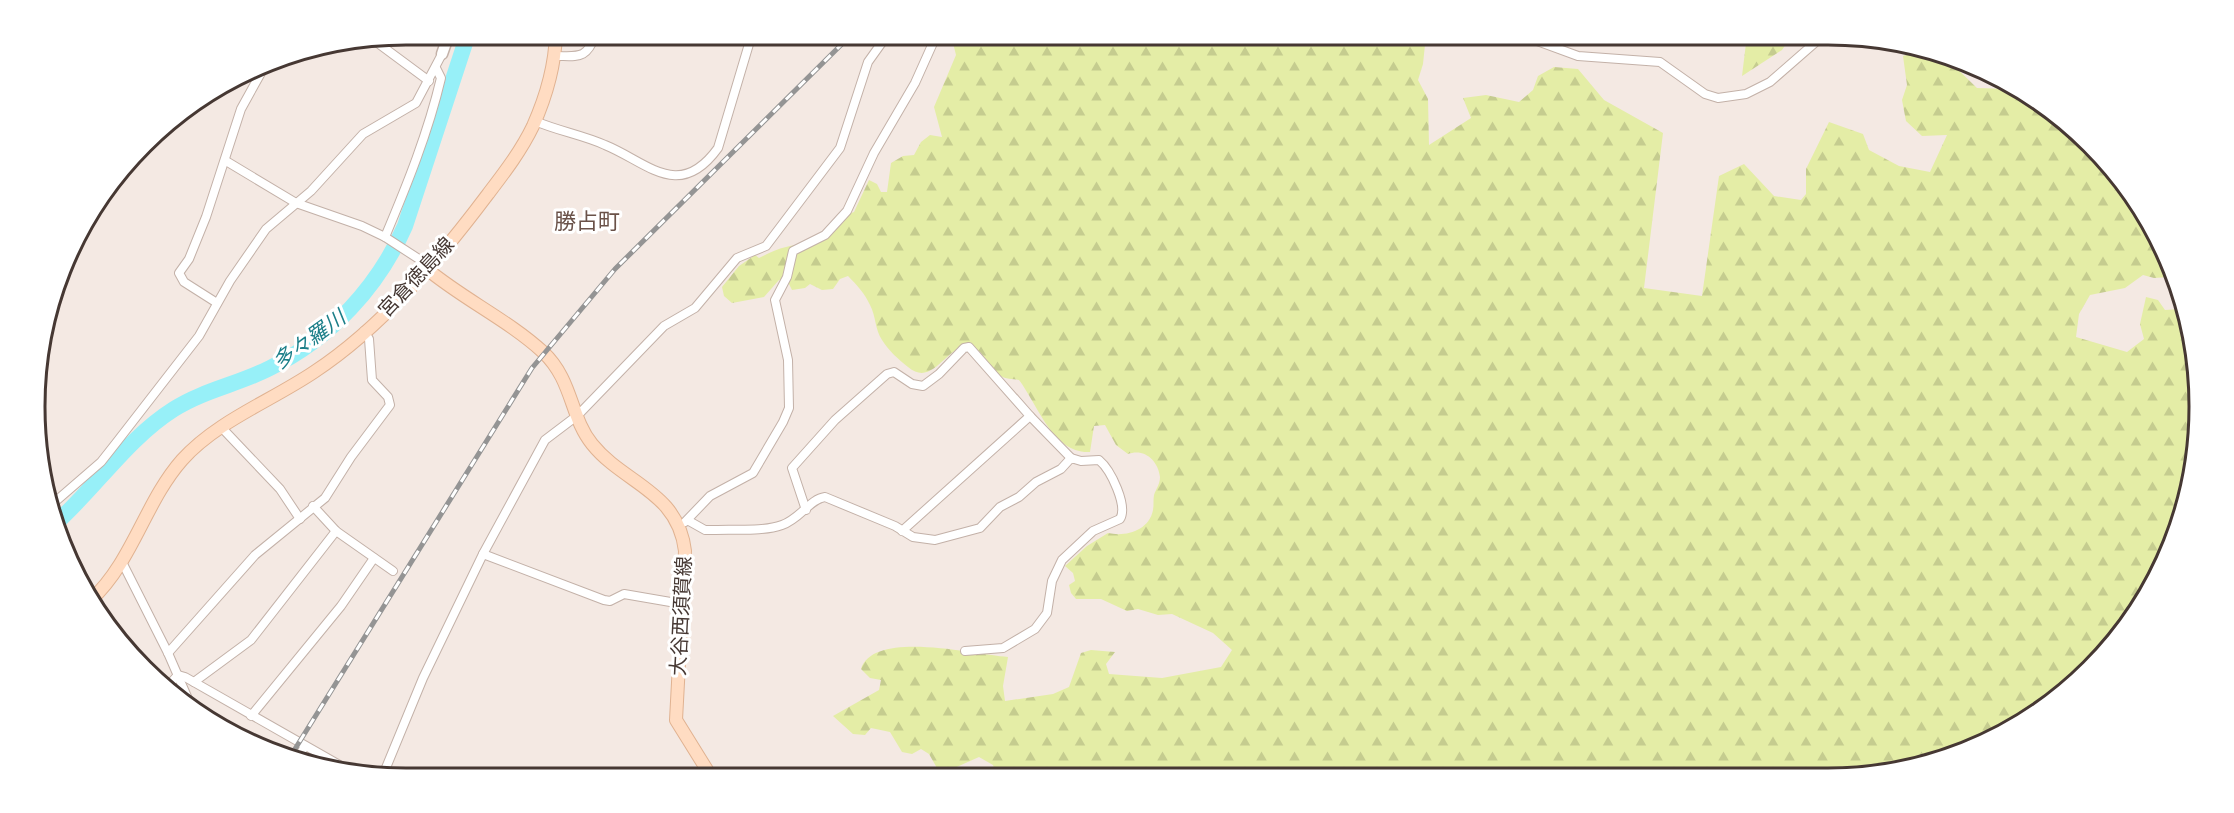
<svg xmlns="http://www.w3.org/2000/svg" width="2234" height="813" viewBox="0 0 2234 813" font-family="Manrope,'Noto Sans JP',sans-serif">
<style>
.forest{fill:url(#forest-firs)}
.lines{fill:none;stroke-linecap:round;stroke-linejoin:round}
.stream{stroke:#97f0f8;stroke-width:3}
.river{stroke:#97f0f8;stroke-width:16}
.minor-casing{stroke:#c3b1a8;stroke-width:10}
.tertiary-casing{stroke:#c3b1a8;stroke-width:13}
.secondary-casing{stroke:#e0b291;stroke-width:14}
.minor{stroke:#fff;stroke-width:8}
.tertiary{stroke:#fff;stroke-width:10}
.secondary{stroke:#ffdcc2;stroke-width:12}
.rail-casing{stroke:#949494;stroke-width:5}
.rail{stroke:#fff;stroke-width:3;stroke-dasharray:9;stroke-linecap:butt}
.labels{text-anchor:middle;stroke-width:6;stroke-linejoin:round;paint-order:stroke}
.street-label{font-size:20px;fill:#463833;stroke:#fff}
.water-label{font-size:21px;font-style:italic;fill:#1c7f89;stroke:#fff}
.quarter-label{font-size:22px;fill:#6a5249;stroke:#fff}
.rim{fill:none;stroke:#463833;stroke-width:3}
</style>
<defs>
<pattern id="forest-firs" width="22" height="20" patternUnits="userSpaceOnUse" patternTransform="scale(1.5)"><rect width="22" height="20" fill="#e4eda6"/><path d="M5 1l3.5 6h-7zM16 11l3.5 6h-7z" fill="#c5cc8f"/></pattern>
</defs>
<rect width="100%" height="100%" fill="#f4e9e3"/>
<g class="forest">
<path d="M951 35H1426L1423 64 1418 80 1428 99 1429 145 1471 118 1463 98 1486 95 1519 102 1533 90 1538 76 1554 67 1578 69 1604 100 1663 133 1644 288 1702 296 1719 176 1744 164 1774 196 1801 200 1806 194V169L1829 122 1863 134 1869 150 1899 166 1930 172 1947 135 1922 136 1906 121 1902 100 1907 85 1903 56 1918 52 1923 47 1947 59 1977 88 2009 89 2054 111 2149 220 2169 277 2154 278 2143 275 2125 288 2090 295 2079 314 2076 337 2127 352 2144 339 2140 324 2146 297 2158 300 2165 310 2180 309 2196 358 2187 502 2149 593 2073 686 1992 740 1883 773 1880 769 1856 775 997 777 993 765 979 757 950 770 937 768 929 754 921 749 912 754 902 752 890 732 871 728 865 735 853 734 833 716 879 690 881 680 870 678 861 669C874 629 975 655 1008 657L1003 686 1005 701 1053 694 1069 687 1081 653 1091 650 1115 652 1106 664 1109 674 1162 678 1221 667 1232 650 1213 633 1172 614 1158 615 1138 609 1127 611 1101 599H1076L1071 593 1069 585 1075 581 1073 573 1065 566 1087 546 1108 533C1125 537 1149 531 1153 510 1154 505 1153 500 1154 495 1156 489 1160 484 1160 477 1158 460 1144 448 1128 454L1116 445 1105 425 1094 426 1090 452C1053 454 1038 405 1019 380 1014 379 1005 379 1001 376 990 369 984 350 971 347 947 342 934 389 908 367 898 359 889 351 882 340 875 330 876 316 870 305 865 294 857 285 848 276L840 279 833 289 822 290 810 284 805 288 792 290 788 282 779 280 764 297 732 303 724 296 722 287 739 266 755 255 759 258C767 254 777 249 786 247 815 240 829 247 845 215L854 212 869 180 877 184 881 192H887L891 163 903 156 914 155 921 142 930 135 942 137 934 107 956 55Z"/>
<path d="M1747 35V34L1792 35 1782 50 1742 76Z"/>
</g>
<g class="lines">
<path class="stream" d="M603 778 612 773 622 778"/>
<path class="river" d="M56 523C96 487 128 438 174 409 204 390 239 384 270 368 331 338 378 287 405 226L468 34"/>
<g class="minor-casing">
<g id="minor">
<path d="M1518 34 1578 56 1660 62 1705 94 1718 98 1746 94 1770 82 1825 34"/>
<path d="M375 41 429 81"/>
<path d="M555 56C579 56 586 60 596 34"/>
<path d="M535 121C558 131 583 135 605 145 647 162 679 202 718 148L752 34"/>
<path d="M226 161 296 203 362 226 385 237 425 263 427 269"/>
<path d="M385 237C407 185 428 133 441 78L436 68"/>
<path d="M217 303 184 282 179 273 189 259 206 217 241 109 267 62"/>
<path d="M1030 416 1071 458"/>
<path d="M222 428 280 489 300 519"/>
<path d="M313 506 336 531 393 571"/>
<path d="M49 507 101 462 116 443 199 336 230 281 266 229 311 191 363 134 416 103 442 54"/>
<path d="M806 510 792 468 835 420 887 374 894 372 912 384 923 386 939 374 964 348 969 347 1030 416 902 531"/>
<path d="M689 521 705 530H715C736 529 762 532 782 525 800 519 810 499 825 497L895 526 913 537 935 540 980 528 1000 507 1019 497 1036 482 1061 469 1071 458 1081 461 1099 460C1111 470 1128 506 1120 519L1093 531 1062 560 1052 581 1047 613 1035 629 1003 648 965 651"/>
<path d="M685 522 710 496 753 473 783 422 789 408 788 360 775 300 787 277 793 251 825 235 847 211 874 153 915 83 937 34"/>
<path d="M483 554 604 600 610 601 624 594 682 604"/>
<path d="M122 562 168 653 192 708"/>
<path d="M168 653 255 555 325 498 351 457 390 405 388 397 372 380 369 339 364 331"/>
<path d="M194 682 251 640 336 531"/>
<path d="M169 685 178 675 185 677 350 771"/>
<path d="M251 716 341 606 374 558"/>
<path d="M297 760 305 746"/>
<path d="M383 775 423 678 483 554 545 440 578 415 664 326 695 308 737 258 766 246 840 148 868 62 888 34"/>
<path d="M384 775 435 774 466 778"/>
</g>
</g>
<g class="tertiary-casing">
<path id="tertiary" d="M442 54 449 34"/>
</g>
<g class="secondary-casing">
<g id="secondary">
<path d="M427 269C463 299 508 320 543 352 573 380 570 417 592 444 624 484 678 491 685 551L676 720 712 778"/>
<path d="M91 600C133 561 145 502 182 460 217 421 271 401 314 372 381 328 440 258 488 194 504 173 521 151 533 126 546 97 555 66 556 34"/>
</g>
</g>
<use href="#minor" class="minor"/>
<use href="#tertiary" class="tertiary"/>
<use href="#secondary" class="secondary"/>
<g class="rail-casing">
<path id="rail" d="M290 757 532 368 615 269 852 34"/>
</g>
<use href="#rail" class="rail"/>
</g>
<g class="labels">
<g class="street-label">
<text transform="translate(416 277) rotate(-47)" y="7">宮倉徳島線</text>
<text transform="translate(681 616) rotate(-87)" y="7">大谷西須賀線</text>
</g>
<g class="water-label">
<text transform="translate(309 340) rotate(-36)" y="7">多々羅川</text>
</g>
<g class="quarter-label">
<text x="587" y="229">勝占町</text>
</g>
</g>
<path d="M0 0H2234V813H0ZM406 45H1828A361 361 0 0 1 2189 406V407A361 361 0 0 1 1828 768H406A361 361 0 0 1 45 407V406A361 361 0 0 1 406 45Z" fill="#fff" fill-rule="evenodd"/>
<path class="rim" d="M406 45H1828A361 361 0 0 1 2189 406V407A361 361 0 0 1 1828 768H406A361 361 0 0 1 45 407V406A361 361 0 0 1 406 45Z"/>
</svg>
